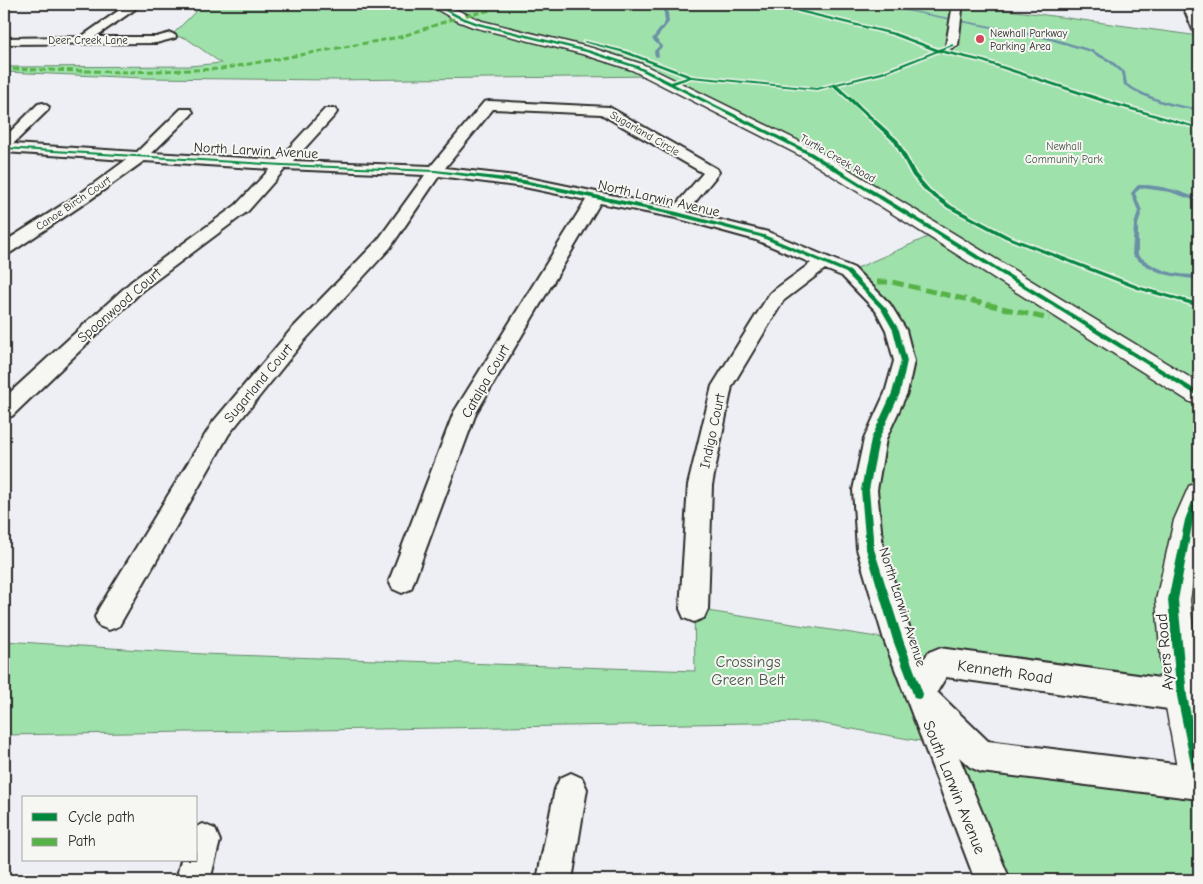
<svg xmlns="http://www.w3.org/2000/svg" width="1203" height="884" viewBox="0 0 1203 884" font-family="'Comic Neue',sans-serif">
<style>
.green{fill:#9fe1ab;stroke:#65866b}
.lines{fill:none;stroke-linecap:round;stroke-linejoin:round}
.stream{fill:#6b90a6;fill-rule:evenodd}
.street-casing{stroke:#2b2b2b;stroke-width:4}
.secondary-casing{stroke:#2b2b2b;stroke-width:3}
.street{fill:#f6f6f2;fill-rule:evenodd}
.secondary{fill:#f6f6f2;fill-rule:evenodd}
.quiet-far1{stroke:#56b246;stroke-width:3;stroke-dasharray:6 3;stroke-linecap:butt}
.quiet{stroke:#56b246;stroke-width:5;stroke-dasharray:11 5;stroke-linecap:butt}
.cycleway-casing{stroke:#f6f6f2;stroke-width:3}
.cycleway{fill:#00873e;fill-rule:evenodd}
.poi-dot{fill:#d1495b;stroke:#f6f6f2;stroke-width:2}
.labels{text-anchor:middle;stroke-width:4;stroke-linejoin:round;paint-order:stroke}
.far-poi-label{font-size:11px;fill:#2b2b2b;stroke:#f6f6f2;text-anchor:start}
.far-street-label{font-size:11px;fill:#2b2b2b;stroke:#f6f6f2}
.far-park-label{font-size:11px;fill:#48584b;stroke:#f6f6f2}
.street-label{font-size:14px;fill:#2b2b2b;stroke:#f6f6f2}
.near-street-label{font-size:16px;fill:#2b2b2b;stroke:#f6f6f2}
.near-park-label{font-size:16px;fill:#48584b;stroke:#f6f6f2}
</style>
<rect width="100%" height="100%" fill="#edeff4"/>
<filter id="ink" filterUnits="userSpaceOnUse"><feTurbulence type="fractalNoise" baseFrequency=".02" numOctaves="2"/><feDisplacementMap in="SourceGraphic" scale="10" xChannelSelector="R" yChannelSelector="G"/><feConvolveMatrix kernelMatrix="1 2 1 2 8 2 1 2 1" color-interpolation-filters="sRGB"/></filter>
<g filter="url(#ink)">
<path class="green" d="M203 4H965L1199 36V494L1189 520 1182 696 939 662 918 693 981 756 1199 783V880H992L937 744 813 722 4 735V641L203 654 695 671 694 609 897 640 865 490 896 393V330L848 272 939 232 873 191 654 76 333 80 143 78 4 72V67L189 66 221 63 186 38 171 36Z"/>
<g class="lines">
<g class="stream">
<path d="M663 4H667L669 22 656 39 663 46 658 51 659 56 657 57 655 56 654 51 659 46 652 39 665 22Z"/>
<path d="M871 4H876L1049 37 1092 50 1111 60 1125 72 1127 84C1151 98 1171 105 1199 108V110C1171 108 1148 100 1124 85L1122 73 1109 62 1090 52 1047 39Z"/>
<path d="M1138 185C1159 184 1181 191 1199 199V202L1170 192 1141 188 1135 193 1142 211 1138 225V255C1158 271 1174 275 1199 275V279C1174 278 1151 273 1132 255L1134 225 1138 211 1131 193Z"/>
</g>
<g class="street-casing">
<g id="street">
<path d="M128 4H138L134 10 95 37H156L171 33 176 36 175 38 156 43 4 44V38L81 37Z"/>
<path d="M949 4H959L962 10 958 45 952 48 946 45 952 10Z"/>
<path d="M1182 4H1192L1199 20V35L1194 32Z"/>
<path d="M489 101 609 107 717 169 719 172 717 175 687 212 768 232 854 268 890 304 906 330 914 361 907 393 886 439 877 490 883 549 921 663 929 652 939 648 1182 681 1193 685 1199 692V727L1188 723 1175 710 946 677 937 692 988 741 1199 767V799L981 772 970 767 959 757 1010 880H975L884 640 857 549 853 490 864 439 885 393 894 361 886 330 876 311 842 276 825 269 783 301 732 386 712 485 708 609 704 618 694 622 684 618 680 609 688 485 712 386 770 293 811 263 756 240 676 218 600 203 476 413 411 589 402 593 393 589 389 581 454 412 586 200 524 187 439 176 390 248 303 342 229 434 119 626 109 630 99 626 95 617 99 608 213 422 289 332 378 240 425 175 285 169 248 211 144 289 12 416 4 418V398L132 281 236 205 270 169 144 161 91 199 10 253 4 254V242L81 193 126 160 4 152V138L38 104 43 103 49 107 48 110 13 144 137 152 181 109H191L193 112 191 115 152 153 278 160 325 109H335L337 112 335 115 293 161 431 166 484 102ZM493 109 601 114 703 173 673 208 524 177 445 168Z"/>
<path d="M571 773 582 778 587 789 572 880H537L555 789 560 778Z"/>
<path d="M203 824 215 829 220 841 210 880H176L181 860H196V827Z"/>
</g>
</g>
<g class="secondary-casing">
<g id="secondary">
<path d="M428 4H443L482 21 592 48 642 64 815 149 1199 383V404L1190 402 803 157 632 70 582 54 473 27 455 20Z"/>
<path d="M1199 482V547L1190 600 1199 687V799L1185 793 1179 779 1164 696 1156 600 1174 520 1189 486Z"/>
</g>
</g>
<use href="#street" class="street"/>
<use href="#secondary" class="secondary"/>
<path class="quiet-far1" d="M4 69 127 72 221 69 400 37 459 17 492 10"/>
<path class="quiet" d="M877 282H892L1049 319"/>
<g class="cycleway-casing">
<g id="cycleway">
<path d="M432 4H436L460 16 479 23 588 50 638 66 671 82 687 77 624 53 583 42 585 41 626 51 692 76 817 88 881 72 935 51 893 35 798 12 780 4H784L800 10 895 33 938 49 953 44V46L942 50 984 60 1113 102 1199 127V129L1109 104 982 62 938 52 883 74 837 85 898 140 916 174 930 190 952 206 1009 236 1141 287 1199 303V307L1137 289 1005 238 948 208 926 192 912 176 894 142 833 86 817 90 691 78 674 84 811 152 1199 392V397L807 154 636 68 586 52 477 25 458 18Z"/>
<path d="M4 147 282 164 435 170 524 180 677 212 764 235 850 271 886 308 899 330 907 361 900 393 879 439 869 490 874 549 903 640 923 694 922 698 918 699 914 698 913 694 893 640 866 549 861 490 871 439 892 393 901 361 893 330 881 309 846 273 760 237 677 216 524 184 435 172 282 166 4 149Z"/>
<path d="M1199 491V504L1193 520 1178 600 1187 696 1199 755V784L1195 783 1194 779 1177 696 1168 600 1185 520 1195 494 1196 492Z"/>
</g>
</g>
<use href="#cycleway" class="cycleway"/>
</g>
</g>
<circle class="poi-dot" cx="980" cy="39" r="5"/>
<g class="labels">
<g class="far-poi-label">
<text x="990" y="37">Newhall Parkway<tspan x="990" dy="13">Parking Area</tspan></text>
</g>
<g class="far-street-label">
<text x="88" y="44">Deer Creek Lane</text>
<text transform="translate(645 133) rotate(30)" y="4">Sugarland Circle</text>
<text transform="translate(838 158) rotate(30)" y="4">Turtle Creek Road</text>
<text transform="translate(73 203) rotate(-34)" y="4">Canoe Birch Court</text>
</g>
<g class="far-park-label">
<text x="1064" y="150">Newhall<tspan x="1064" dy="13">Community Park</tspan></text>
</g>
<g class="street-label">
<text transform="translate(256 150) rotate(3)" y="5">North Larwin Avenue</text>
<text transform="translate(659 198) rotate(13)" y="5">North Larwin Avenue</text>
<text transform="translate(119 305) rotate(-41)" y="5">Spoonwood Court</text>
<text transform="translate(485 381) rotate(-60)" y="5">Catalpa Court</text>
<text transform="translate(258 383) rotate(-50)" y="5">Sugarland Court</text>
<text transform="translate(712 431) rotate(-78)" y="5">Indigo Court</text>
<text transform="translate(903 607) rotate(72)" y="5">North Larwin Avenue</text>
</g>
<g class="near-street-label">
<text transform="translate(1164 652) rotate(-95)" y="6">Ayers Road</text>
<text transform="translate(1005 671) rotate(8)" y="6">Kenneth Road</text>
<text transform="translate(955 787) rotate(68)" y="6">South Larwin Avenue</text>
</g>
<g class="near-park-label">
<text x="748" y="667">Crossings<tspan x="748" dy="18">Green Belt</tspan></text>
</g>
</g>
<rect width="1203" height="884" fill="none" stroke="#f6f6f2" stroke-width="20"/>
<rect x="10" y="10" width="1183" height="864" fill="none" stroke="#2b2b2b" stroke-width="2" filter="url(#ink)"/>
<rect x="22" y="796" width="175" height="65" fill="#f6f6f2" stroke="#a5a5a2"/>
<rect x="32" y="813" width="25" height="8" fill="#00873e" stroke="#a5a5a2"/>
<text x="68" y="822" font-size="15" fill="#2b2b2b">Cycle path</text>
<rect x="32" y="838" width="25" height="8" fill="#56b246" stroke="#a5a5a2"/>
<text x="68" y="846" font-size="15" fill="#2b2b2b">Path</text>
</svg>
